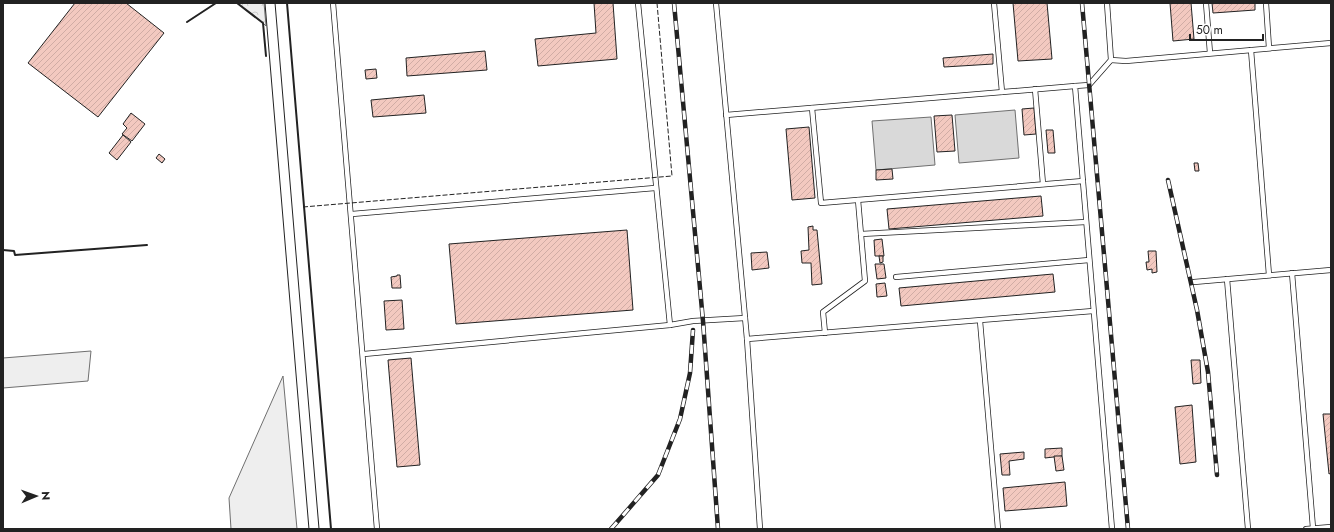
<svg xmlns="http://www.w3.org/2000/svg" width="1334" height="532" viewBox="0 0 1334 532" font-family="Jost,sans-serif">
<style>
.green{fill:#eee;stroke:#6f6f6f}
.forest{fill:url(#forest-crowns);stroke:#6f6f6f}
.water{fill:#d9d9d9;stroke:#6f6f6f}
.building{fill:url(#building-hatch);stroke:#222}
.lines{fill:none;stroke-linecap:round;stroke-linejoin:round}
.service-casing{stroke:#222;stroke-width:6}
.minor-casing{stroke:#222;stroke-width:11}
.service{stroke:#fff;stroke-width:4.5}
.minor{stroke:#fff;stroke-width:9}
.rail-casing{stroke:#222;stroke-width:4.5}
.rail{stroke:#fff;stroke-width:3;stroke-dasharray:9;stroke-linecap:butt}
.fence{stroke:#222;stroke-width:1;stroke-dasharray:5 2;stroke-linecap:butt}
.wall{stroke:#222;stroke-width:2}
</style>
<defs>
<pattern id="forest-crowns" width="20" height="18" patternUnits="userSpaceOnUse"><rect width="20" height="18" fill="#eee"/><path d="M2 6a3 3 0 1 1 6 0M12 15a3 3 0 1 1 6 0" fill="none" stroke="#ccc"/></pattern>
<pattern id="building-hatch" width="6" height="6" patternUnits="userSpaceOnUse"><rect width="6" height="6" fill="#f3c9c0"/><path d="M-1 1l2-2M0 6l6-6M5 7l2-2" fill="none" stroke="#d0aca5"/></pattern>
</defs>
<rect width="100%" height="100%" fill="#fff"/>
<g class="green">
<path d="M91 351 88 381 3 388V358Z"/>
<path d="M283 376 297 529H231L229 498Z"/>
</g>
<path class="forest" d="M237 3H264L266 26 263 23Z"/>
<g class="water">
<path d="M1015 110 1019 158 959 163 955 115Z"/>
<path d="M931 117 935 165 876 170 872 121Z"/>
</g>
<g class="building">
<path d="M75 3H126L164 33 98 117 28 63Z"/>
<path d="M594 3H613L617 59 538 66 535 39 596 33Z"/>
<path d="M1013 3H1047L1052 59 1018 61Z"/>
<path d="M1170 3H1191L1194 39 1173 41Z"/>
<path d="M1212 3H1255V10L1213 13Z"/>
<path d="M485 51 487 70 407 76 406 58Z"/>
<path d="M993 54V64L944 67 943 58Z"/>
<path d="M376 69 377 78 366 79 365 70Z"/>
<path d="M424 95 426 113 373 117 371 100Z"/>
<path d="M1034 108 1036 134 1024 135 1022 109Z"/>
<path d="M131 113 145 124 132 141 122 134 127 128 123 124Z"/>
<path d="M952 115 955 151 937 152 934 116Z"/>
<path d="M809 127 815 198 792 200 786 129Z"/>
<path d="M1046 130H1053L1055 153H1048Z"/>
<path d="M123 135 131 142 117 160 109 153Z"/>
<path d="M159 154 165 159 162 163 156 158Z"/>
<path d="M1194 163H1198L1199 171H1195Z"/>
<path d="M892 169 893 179 876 180V170Z"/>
<path d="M1041 196 1043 216 889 229 887 209Z"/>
<path d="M813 226V230H817L822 284 812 285 811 263H802L801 251 809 250 808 227Z"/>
<path d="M627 230 633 310 456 324 449 244Z"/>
<path d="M882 239 884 256H875L874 240Z"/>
<path d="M1148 251H1156L1157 272 1152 273V269L1147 270 1146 262H1149Z"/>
<path d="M767 252 769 268 752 270 751 253Z"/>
<path d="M879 256H883V262L880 263Z"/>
<path d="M875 264H884L886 278 877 279Z"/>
<path d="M1053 274 1055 292 901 306 899 288Z"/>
<path d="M397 275H400L401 288H392L391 277 397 276Z"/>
<path d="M885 283 887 296 877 297 876 284Z"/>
<path d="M402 300 404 329 386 330 384 301Z"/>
<path d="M411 358 420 465 397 467 388 360Z"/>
<path d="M1191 360H1200L1201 383 1193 384Z"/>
<path d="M1192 405 1196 462 1180 464 1175 407Z"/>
<path d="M1323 414H1331V473L1329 474Z"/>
<path d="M1062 448V456L1045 458V449Z"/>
<path d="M1024 452V459L1009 461 1010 475H1002L1000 454Z"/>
<path d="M1054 456H1062L1064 470 1056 471Z"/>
<path d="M1065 482 1067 506 1005 511 1003 488Z"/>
</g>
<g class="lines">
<g class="service-casing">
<g id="service">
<path d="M333 3 377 529"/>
<path d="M638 3 670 325"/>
<path d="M716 3 747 339 760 529"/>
<path d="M994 3 1002 92"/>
<path d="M1107 3 1111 60 1089 85 1075 86 1112 529"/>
<path d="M1206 3 1210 53"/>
<path d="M1266 3 1269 48"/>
<path d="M1251 50 1269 275"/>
<path d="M1111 60 1126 61 1331 43"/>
<path d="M1035 89 1043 184"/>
<path d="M812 108 821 203 1083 181"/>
<path d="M726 115 1075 86"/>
<path d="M352 214 655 188"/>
<path d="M861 234 1086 222"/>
<path d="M1292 273 1313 528"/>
<path d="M896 277 1089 260"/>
<path d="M1227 279 1248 529"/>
<path d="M1194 282 1331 270"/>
<path d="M980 321 998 529"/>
<path d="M825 333 823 312 865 281 858 200"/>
<path d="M747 339 1093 311"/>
<path d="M364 354 670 325 693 321 745 318"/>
<path d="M1306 529 1331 527"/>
</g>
</g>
<g class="minor-casing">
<path id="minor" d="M270 3 314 529"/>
</g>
<use href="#service" class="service"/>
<use href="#minor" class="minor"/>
<g class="rail-casing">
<g id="rail">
<path d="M674 3 703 321 718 529"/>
<path d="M1082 3 1128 529"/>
<path d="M1168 180 1197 310 1208 372 1217 475"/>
<path d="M611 529 658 475 680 419 690 373 693 330"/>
</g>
</g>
<use href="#rail" class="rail"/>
<path class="fence" d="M303 207 672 176 657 3"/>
<g class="wall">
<path d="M237 3 263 23 266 56"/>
<path d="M287 3 331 529"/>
<path d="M187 22 216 3"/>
<path d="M3 250 14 251 15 255 147 245"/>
</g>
</g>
<rect width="1334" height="532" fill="none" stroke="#222222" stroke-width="8"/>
<g transform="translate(36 496) rotate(88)" stroke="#ffffff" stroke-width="3" paint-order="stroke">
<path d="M0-3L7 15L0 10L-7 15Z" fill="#222222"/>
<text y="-6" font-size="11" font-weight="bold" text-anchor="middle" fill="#222222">N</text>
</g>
<path d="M1190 34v6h73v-6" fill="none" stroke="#222222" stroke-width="2"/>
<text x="1196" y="34" font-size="12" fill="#222222" stroke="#ffffff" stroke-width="3" paint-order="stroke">50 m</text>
</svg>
